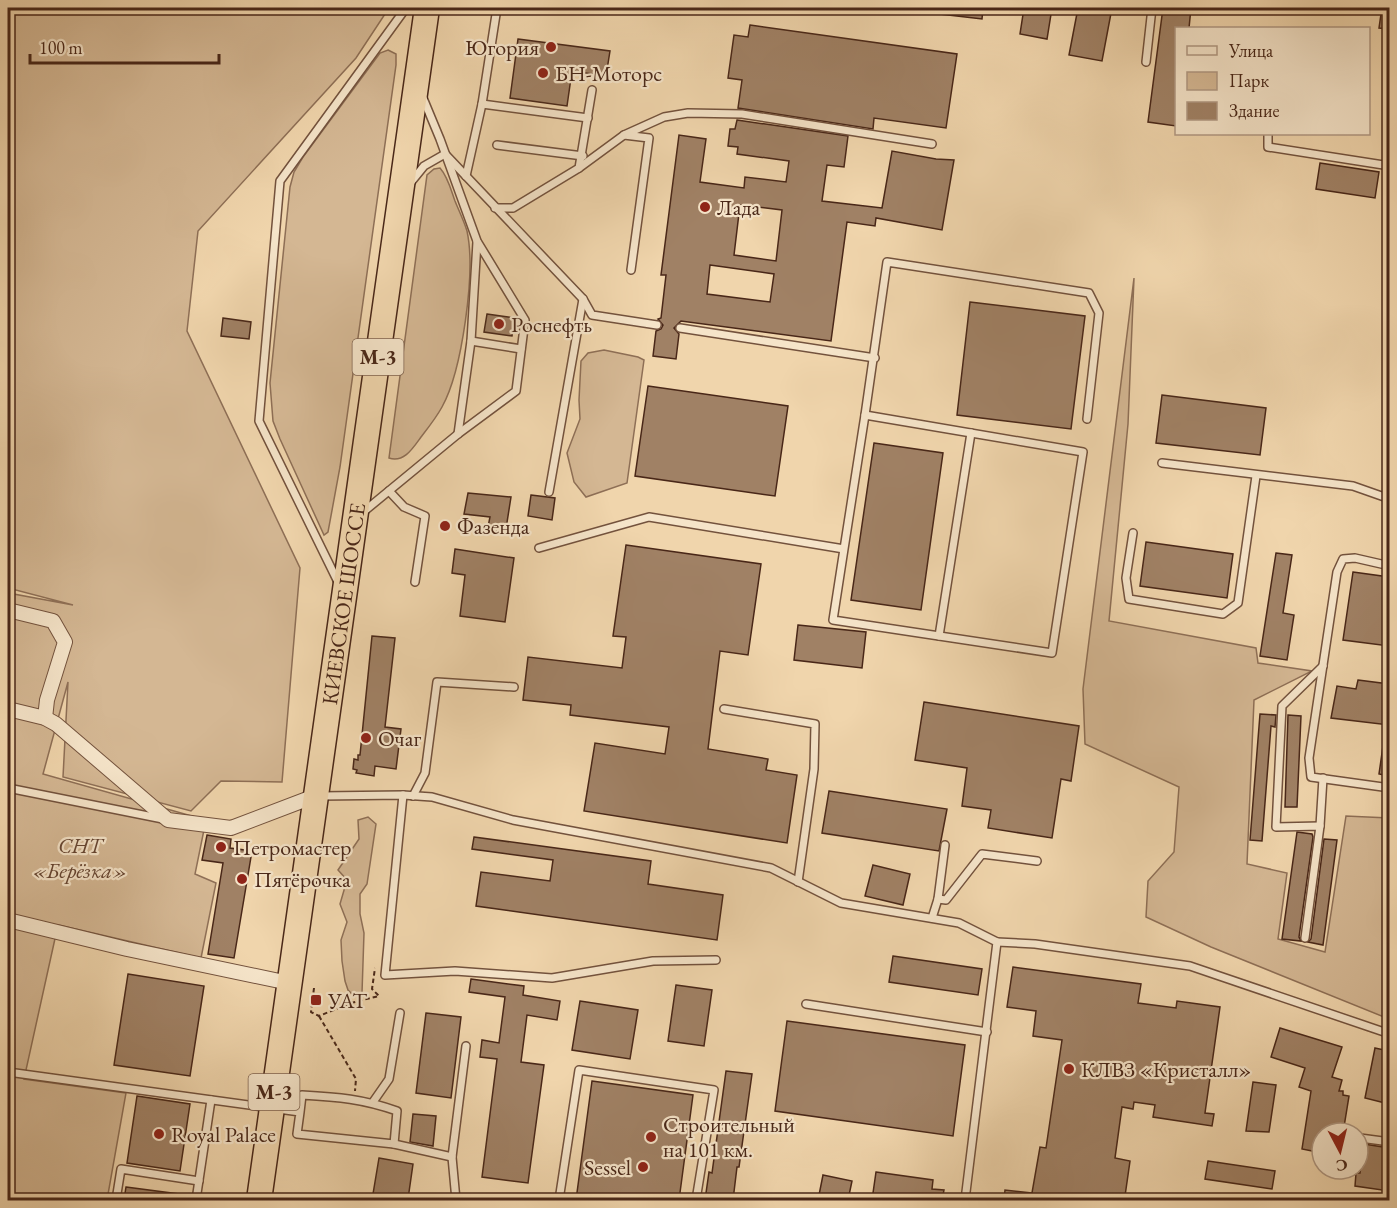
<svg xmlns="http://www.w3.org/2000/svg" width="1397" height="1208" viewBox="0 0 1397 1208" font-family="'EB Garamond',serif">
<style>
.green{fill:#d4b793;stroke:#8e6f56;stroke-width:1.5}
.building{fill:#a08165;stroke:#492718;stroke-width:1.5;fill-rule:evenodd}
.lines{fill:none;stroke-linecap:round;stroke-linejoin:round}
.service-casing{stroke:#73523d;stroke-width:10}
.minor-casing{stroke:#73523d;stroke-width:16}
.trunk-casing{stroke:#492718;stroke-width:27}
.path{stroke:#492718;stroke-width:2;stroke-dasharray:4.5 3;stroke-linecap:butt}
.service{stroke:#f5e4c9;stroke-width:7}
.minor{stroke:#f5e4c9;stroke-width:14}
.trunk{stroke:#f0d5ac;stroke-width:24}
.poi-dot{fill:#8f2418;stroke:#f5e4c9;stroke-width:2}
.labels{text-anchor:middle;stroke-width:4.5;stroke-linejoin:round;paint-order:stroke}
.shield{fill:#f5e4c9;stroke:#7d604d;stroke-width:1.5}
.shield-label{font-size:21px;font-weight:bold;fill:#492718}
.poi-label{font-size:22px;fill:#492718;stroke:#f5e4c9;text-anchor:start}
.street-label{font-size:22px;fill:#492718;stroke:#f5e4c9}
.park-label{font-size:22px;font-style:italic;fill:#654431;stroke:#f5e4c9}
</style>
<rect width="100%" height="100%" fill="#f0d5ac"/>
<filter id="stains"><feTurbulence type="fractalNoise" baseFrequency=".00333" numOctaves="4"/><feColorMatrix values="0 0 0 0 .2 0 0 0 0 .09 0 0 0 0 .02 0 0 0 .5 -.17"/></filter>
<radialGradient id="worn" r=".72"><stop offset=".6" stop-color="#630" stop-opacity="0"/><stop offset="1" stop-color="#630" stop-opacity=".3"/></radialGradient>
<g class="green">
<path d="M8 8H389L356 58 198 231 187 331 300 568 282 782 221 781 191 811 63 777 68 682 43 774 206 820 195 874 216 883 201 958 58 925 24 1079 126 1093 107 1200H8V593L73 605 8 588Z"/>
<path d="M388 50 396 54V65L340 467 328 532 324 535 280 439 273 421 270 383 290 187 294 172 303 157 380 53Z"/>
<path d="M440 168C448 177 451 190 455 201 459 211 464 221 467 231 476 272 462 371 442 407 436 418 428 428 421 437 413 448 404 463 389 458L427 175 434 169Z"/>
<path d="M1134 278 1128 424 1109 621 1256 648 1258 663 1312 671 1254 700 1247 864 1287 873 1278 939 1325 952 1346 816 1389 818 1386 960 1389 962V1019L1211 947 1146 917 1148 881 1174 852 1179 787 1085 744 1083 689Z"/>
<path d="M604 350 638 357 644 360 627 483 586 497 574 482 567 453 580 419 579 400 581 361 588 353Z"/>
<path d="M368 817 376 824 367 884 360 894V914L364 933 362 993 353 995 348 990 345 981 342 961 341 940 347 922 340 904 347 880 338 870 359 839 358 820Z"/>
</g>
<g class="building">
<path d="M940 8H983L982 19 940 14Z"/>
<path d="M1024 8H1052L1047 39 1020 34Z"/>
<path d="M1078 8H1112L1102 61 1069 55Z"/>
<path d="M1163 8H1191L1189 28H1176V126L1148 122Z"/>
<path d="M1381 14 1389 15V29L1379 28Z"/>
<path d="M750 25 957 54 946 128 874 118 873 129 738 108 742 80 728 78 734 35 748 37Z"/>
<path d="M518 39 610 51 606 76 572 71 567 106 510 98Z"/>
<path d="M737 120 848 136 844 167 827 165 822 201 882 208 892 151 936 159 954 160 942 230 876 218 875 226 847 222 831 341 681 321 674 328 679 334 676 359 653 356 656 331 661 329 663 325 658 319 661 318 666 275H661L679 135 706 139 700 182 744 188 745 177 786 182 789 161 737 154 738 147 728 146 730 129H735ZM740 205 782 210 776 261 734 255ZM710 265 774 274 770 302 707 294Z"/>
<path d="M1320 163 1379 172 1375 198 1316 189Z"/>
<path d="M970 302 1085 316 1071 429 957 415Z"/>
<path d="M487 314 515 318 512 336 484 332Z"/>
<path d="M223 318 251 322 249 339 221 336Z"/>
<path d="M648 386 788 406 775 496 635 476Z"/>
<path d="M1162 395 1266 408 1260 455 1156 443Z"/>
<path d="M874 443 943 453 921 610 851 600Z"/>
<path d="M468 493 511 497 505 535 487 532 490 517 464 514Z"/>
<path d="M531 495 555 498 552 520 528 516Z"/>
<path d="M1146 542 1233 554 1227 598 1140 586Z"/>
<path d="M626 545 761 564 748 655 720 651 708 749 768 759 766 770 797 775 787 843 584 811 595 743 665 754 669 727 570 715 571 705 523 700 528 657 622 668 626 637 613 636Z"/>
<path d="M455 549 514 558 505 622 460 616 465 575 452 573Z"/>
<path d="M1276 553 1292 555 1283 613 1294 615 1287 660 1260 656Z"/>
<path d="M1353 572 1389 577V646L1343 640Z"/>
<path d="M798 625 866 632 862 668 794 660Z"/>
<path d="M372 636 395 638 385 727 401 729 396 769 375 766 374 776 356 773 357 770 353 769 354 759 358 760V755H360Z"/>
<path d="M1358 680 1389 684V725L1331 718 1337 686 1356 689Z"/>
<path d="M924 702 1079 726 1071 781 1061 779 1052 838 988 828 991 810 962 806 967 768 915 760Z"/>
<path d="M1260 714 1276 715 1275 727 1271 726 1262 841 1250 840Z"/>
<path d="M1288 715 1301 716 1297 807H1285Z"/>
<path d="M1383 746 1389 747V776L1379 774Z"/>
<path d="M829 791 947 809 939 851 822 833Z"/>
<path d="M1297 832 1312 834 1313 837 1299 937 1301 941 1282 939Z"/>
<path d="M207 835 231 839 230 848 252 851 234 958 208 954 223 863 202 860Z"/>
<path d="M474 837 651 861 648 884 723 895 717 940 476 906 481 872 550 881 553 860 472 849Z"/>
<path d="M1324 839 1337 840 1323 945 1308 942 1311 939Z"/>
<path d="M873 865 910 874 903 905 865 896Z"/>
<path d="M893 956 982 969 978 995 889 982Z"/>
<path d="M1013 967 1141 984 1138 1003 1176 1008 1177 1001 1220 1007 1205 1113 1214 1114 1212 1126 1153 1117 1155 1105 1134 1102 1133 1109 1122 1107 1115 1158 1130 1161 1125 1196 1122 1195 1121 1200H1004L1005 1190 1032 1193 1040 1147 1046 1148 1062 1040 1033 1036 1036 1011 1007 1007Z"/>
<path d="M128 974 204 986 190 1076 114 1065Z"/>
<path d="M471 979 524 986 523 995 560 1001 557 1020 527 1015 521 1062 544 1065 528 1183 482 1177 497 1059 480 1057 482 1040 499 1043 505 997 469 992Z"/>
<path d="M676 985 712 990 704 1046 668 1041Z"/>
<path d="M580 1001 638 1010 630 1059 572 1050Z"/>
<path d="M426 1013 461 1017 451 1098 416 1093Z"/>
<path d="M787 1021 965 1045 953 1136 775 1111Z"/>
<path d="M1280 1028 1342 1047 1332 1077 1342 1080 1339 1091H1343V1095L1349 1096 1343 1133H1322V1153L1302 1149 1311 1091 1299 1087 1305 1068 1271 1057Z"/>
<path d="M1375 1048 1389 1051V1104L1365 1098Z"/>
<path d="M726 1071 752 1074 739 1167H737L733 1200H705L709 1172 712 1173Z"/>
<path d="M592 1081 693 1095 679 1200H576Z"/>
<path d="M1253 1082 1276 1085 1269 1132 1246 1131Z"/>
<path d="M137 1096 190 1104 180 1171 127 1163Z"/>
<path d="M413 1114 436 1116 433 1146 410 1142Z"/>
<path d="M1364 1144 1389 1148V1191L1355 1186 1356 1173H1360Z"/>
<path d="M379 1158 413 1164 408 1199 391 1196V1200H372Z"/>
<path d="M1208 1161 1275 1171 1272 1189 1205 1179Z"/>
<path d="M876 1172 933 1180 932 1189 944 1190 942 1200H872Z"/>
<path d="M823 1175 852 1181 848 1200H818Z"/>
<path d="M126 1187 179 1194V1200H124Z"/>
</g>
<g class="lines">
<g class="service-casing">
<g id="service">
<path d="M1378 8 1390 9"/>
<path d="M1146 62 1152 8"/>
<path d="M482 104 588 118"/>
<path d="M1268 134V147L1390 166"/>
<path d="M624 135 664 117 688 113 742 114 932 144"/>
<path d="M497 145 583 156"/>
<path d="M579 168 624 135 649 138 631 270"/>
<path d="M466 176 482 104 497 8"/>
<path d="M411 182 424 166 445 154 583 299 592 315 657 325"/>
<path d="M495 208H513L579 168 592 90"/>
<path d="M680 328 875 358"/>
<path d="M471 341 521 349"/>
<path d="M865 415 887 262 1089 293 1099 313 1087 419"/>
<path d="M458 434 471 341 477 242"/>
<path d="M1162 463 1353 486 1390 499"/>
<path d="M389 491 404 507 425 516 415 582"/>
<path d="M549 492 583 299"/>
<path d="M362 513 458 434 516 391 525 320 477 241 440 139 423 98"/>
<path d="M1133 533 1126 578 1129 599 1223 614 1238 603 1256 476"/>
<path d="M539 548 649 517 844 549 865 415 1083 452 1052 653 833 620 844 549"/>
<path d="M1390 566 1355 558 1343 559 1337 572 1309 758 1311 777 1390 788"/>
<path d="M339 584 259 421 280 181 406 8"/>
<path d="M939 636 971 433"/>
<path d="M724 709 815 724 814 769 798 882"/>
<path d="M8 788 163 819"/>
<path d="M403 795 385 975 455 971 552 978 653 961 716 960"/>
<path d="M321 796 403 795 432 797 513 820 771 868 841 903 959 923 997 942 965 1200"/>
<path d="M413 796 425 773 437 682 514 687"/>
<path d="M1320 826 1323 778"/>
<path d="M938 899 946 900 982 854 1037 861"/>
<path d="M932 918 938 899 945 845"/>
<path d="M1305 938 1320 826 1276 827 1282 706 1323 666"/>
<path d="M997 942 1035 944 1190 966 1390 1034"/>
<path d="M806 1004 987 1032"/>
<path d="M8 1072 300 1112 297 1134 394 1144 397 1111C363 1099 338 1097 302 1095L300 1112"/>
<path d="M373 1102 389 1079 400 1013"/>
<path d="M1360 1138 1390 1142"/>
<path d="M394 1144 452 1157"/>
<path d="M116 1200 121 1169 199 1181"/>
<path d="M196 1200 211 1100"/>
<path d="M456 1200 452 1157 466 1046"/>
<path d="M559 1200 579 1070 714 1090 696 1200"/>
</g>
</g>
<g class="minor-casing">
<g id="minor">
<path d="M8 610 53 621 65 642 47 700 45 718"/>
<path d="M8 709 45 718 56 724 168 820 231 828 315 796"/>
<path d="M8 920 127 949 289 983"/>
</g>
</g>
<g class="trunk-casing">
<g id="trunk">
<path id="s1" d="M259 1200 427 8"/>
</g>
</g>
<g class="path">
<path d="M314 988 311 1012 319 1016 351 1003 379 996 372 989 375 968"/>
<path d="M319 1016 356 1079 355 1091"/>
</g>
<use href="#service" class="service"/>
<use href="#minor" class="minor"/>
<use href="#trunk" class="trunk"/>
</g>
<g class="poi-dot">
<circle cx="551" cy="47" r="6"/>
<circle cx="543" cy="73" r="6"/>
<circle cx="705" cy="207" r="6"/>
<circle cx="499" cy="324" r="6"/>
<circle cx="445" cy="526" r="6"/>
<circle cx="366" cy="738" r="6"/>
<circle cx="221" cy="847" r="6"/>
<circle cx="242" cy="879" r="6"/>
<rect x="310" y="994" width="12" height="12" rx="3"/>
<circle cx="1069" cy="1069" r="6"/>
<circle cx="159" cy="1134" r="6"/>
<circle cx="651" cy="1137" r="6"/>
<circle cx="643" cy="1167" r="6"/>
</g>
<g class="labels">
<g class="shield">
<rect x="352.5" y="339" width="51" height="36" rx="4.5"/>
<rect x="248.5" y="1074" width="51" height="36" rx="4.5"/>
</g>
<g class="shield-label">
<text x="378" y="364">М-3</text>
<text x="274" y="1099">М-3</text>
</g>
<g class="poi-label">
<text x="539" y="55" text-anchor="end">Югория</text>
<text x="555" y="81">БН-Моторс</text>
<text x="717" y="215">Лада</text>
<text x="511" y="332">Роснефть</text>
<text x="457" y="534">Фазенда</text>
<text x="378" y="746">Очаг</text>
<text x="233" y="855">Петромастер</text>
<text x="254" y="887">Пятёрочка</text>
<text x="328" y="1008">УАТ</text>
<text x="1081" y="1077">КЛВЗ «Кристалл»</text>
<text x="663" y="1132">Строительный<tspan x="663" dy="25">на 101 км.</tspan></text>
<text x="171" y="1142">Royal Palace</text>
<text x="631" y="1175" text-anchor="end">Sessel</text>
</g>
<g class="street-label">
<text dy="8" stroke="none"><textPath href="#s1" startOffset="602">КИЕВСКОЕ ШОССЕ</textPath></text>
</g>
<g class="park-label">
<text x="80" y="853">СНТ<tspan x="80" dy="25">«Берёзка»</tspan></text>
</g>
</g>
<rect width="1397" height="1208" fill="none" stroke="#f0d5ac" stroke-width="30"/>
<rect x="9" y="9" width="1379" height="1190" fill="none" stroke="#492718" stroke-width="3"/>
<rect x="15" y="15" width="1367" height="1178" fill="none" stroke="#492718" stroke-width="1.5"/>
<rect x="1175" y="27" width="195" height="108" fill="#f5e4c9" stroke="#b09882" stroke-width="1.5"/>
<rect x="1187" y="46" width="30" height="9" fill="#f5e4c9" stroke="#b09882" stroke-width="1.5"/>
<text x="1229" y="57" font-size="18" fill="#492718">Улица</text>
<rect x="1187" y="72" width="30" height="18" fill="#d4b793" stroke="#b09882" stroke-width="1.5"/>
<text x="1229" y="87" font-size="18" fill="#492718">Парк</text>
<rect x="1187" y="102" width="30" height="18" fill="#a08165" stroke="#b09882" stroke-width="1.5"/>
<text x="1229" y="117" font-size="18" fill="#492718">Здание</text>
<g transform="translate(1340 1151) rotate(173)"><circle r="28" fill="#f5e4c9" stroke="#b09882" stroke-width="1.5"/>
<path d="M0-4.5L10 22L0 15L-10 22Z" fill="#8f2418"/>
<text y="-9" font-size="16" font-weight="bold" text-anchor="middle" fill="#492718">С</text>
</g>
<path d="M30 54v9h189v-9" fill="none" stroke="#492718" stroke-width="3"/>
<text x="39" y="54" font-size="18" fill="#492718" stroke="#f5e4c9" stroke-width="4.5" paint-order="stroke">100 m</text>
<rect width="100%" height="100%" filter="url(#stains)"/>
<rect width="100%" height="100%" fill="url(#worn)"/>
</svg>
